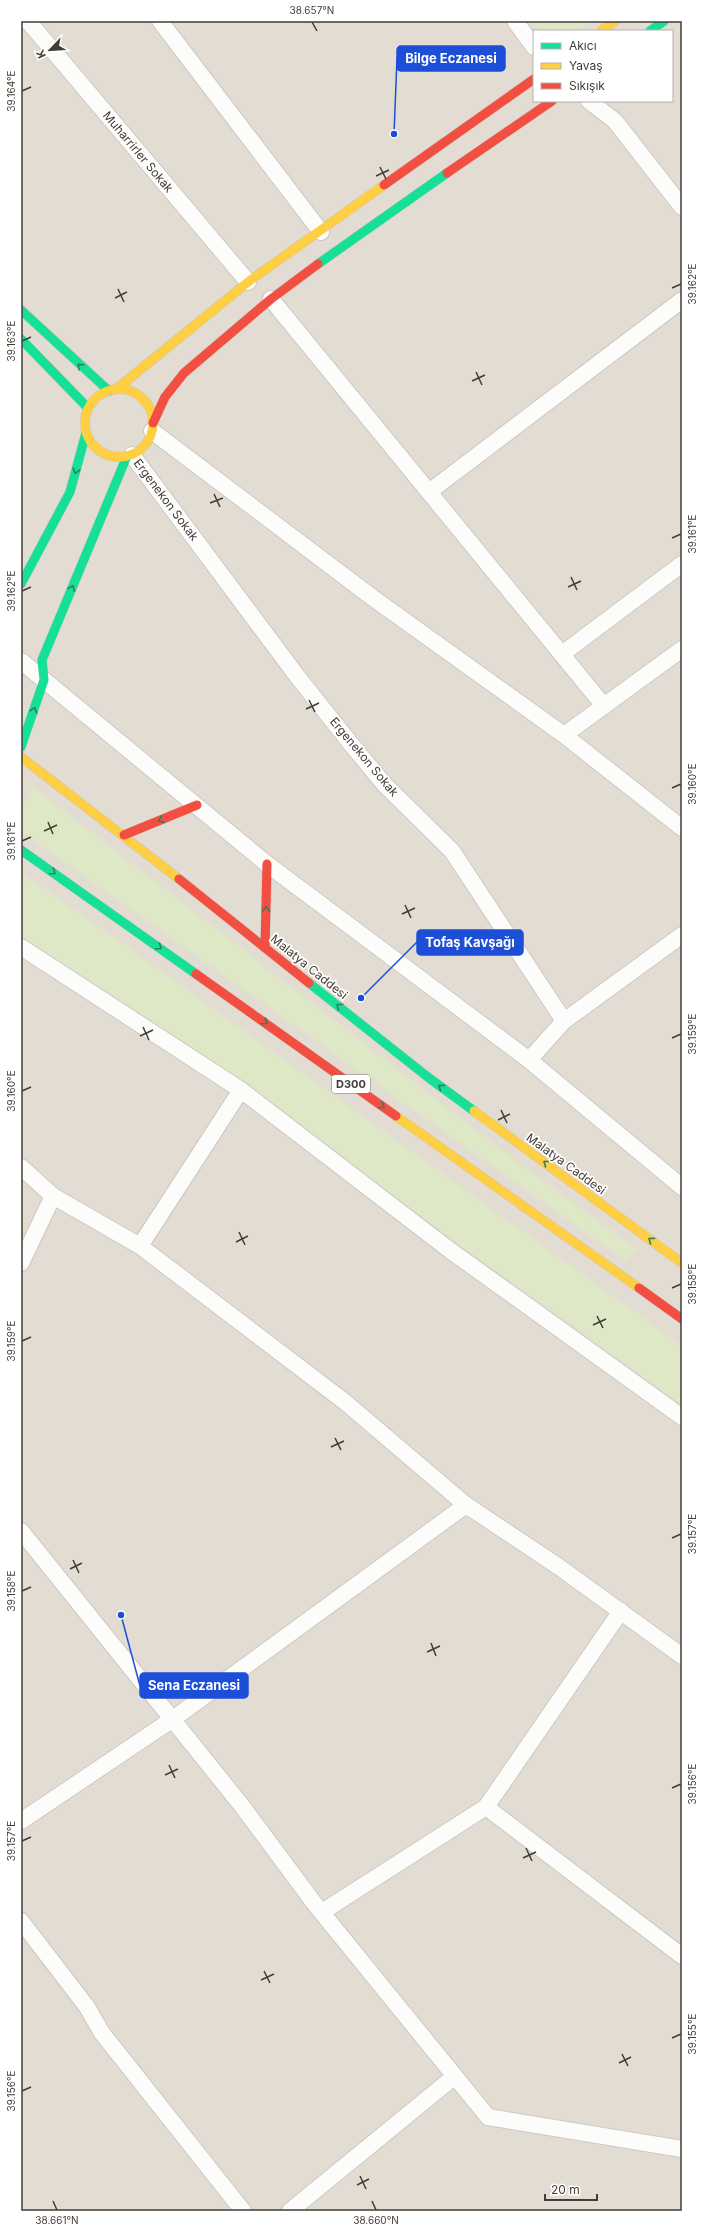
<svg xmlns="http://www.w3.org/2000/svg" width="703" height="2232" viewBox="0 0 703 2232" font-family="Inter,sans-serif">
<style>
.residential{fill:#e2dcd3;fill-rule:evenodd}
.green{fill:#dee8c6}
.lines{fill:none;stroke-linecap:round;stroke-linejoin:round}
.street-casing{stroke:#ccc9c4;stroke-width:18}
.fast-casing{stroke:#cec8bd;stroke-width:10}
.slow-casing{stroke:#cec8bd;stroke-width:10}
.jam-casing{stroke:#cec8bd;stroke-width:10}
.street{stroke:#fcfcfb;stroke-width:16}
.fast{stroke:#16e098;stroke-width:9}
.slow{stroke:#ffcf43;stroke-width:9}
.jam{stroke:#f24e42;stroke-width:9}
.oneway{stroke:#317e5c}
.ticks{fill:none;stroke:#433c34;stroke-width:1.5}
.labels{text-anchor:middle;stroke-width:3.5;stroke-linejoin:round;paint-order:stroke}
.shield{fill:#fff;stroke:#7b7671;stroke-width:1}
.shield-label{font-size:11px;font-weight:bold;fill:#433c34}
.street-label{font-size:12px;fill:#433c34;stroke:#fff}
.leader{fill:none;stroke:#1d4ed8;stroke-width:1.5}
.callout-dot{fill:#1d4ed8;stroke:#fff;stroke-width:1.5}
.callout{fill:#1d4ed8;stroke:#1d4ed8;stroke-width:1.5}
.callout-label{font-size:13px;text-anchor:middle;font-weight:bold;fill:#fff}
.neatline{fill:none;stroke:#433c34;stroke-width:1.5}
.ticks-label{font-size:10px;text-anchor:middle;fill:#433c34}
</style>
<rect width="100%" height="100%" fill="#eeebe6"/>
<path class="residential" d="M21 21H682V2211H21ZM534 31H672V101H534Z"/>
<g class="green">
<path d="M532 21H591L577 31H540Z"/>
<path d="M33 787 525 1168 637 1249 626 1261 21 831V809Z"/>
<path d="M21 873 108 933 682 1346V1405L388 1193 21 938Z"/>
</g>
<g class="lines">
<g class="street-casing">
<g id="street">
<path d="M28 21 248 282"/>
<path d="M160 21 321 232"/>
<path d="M515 21 534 47"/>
<path d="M589 101 615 121 682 207"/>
<path d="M271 299 604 706"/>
<path d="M152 431 373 598 564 735 682 828"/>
<path d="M132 455 297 676 351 744 384 784 452 851 564 1021"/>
<path d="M429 492 682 300"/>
<path d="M562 654 682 564"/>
<path d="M21 661 267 864 529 1060 682 1187"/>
<path d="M564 735 682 649"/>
<path d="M21 947 241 1090 451 1251 682 1417"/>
<path d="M529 1060 564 1021 682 935"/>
<path d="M21 1167 53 1196 140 1246 345 1402 466 1505 559 1567 682 1656"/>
<path d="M140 1246 241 1090"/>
<path d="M21 1263 53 1196"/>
<path d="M21 1531 242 1806 314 1903 488 2117 682 2149"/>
<path d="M621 1611 486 1807 682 1956"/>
<path d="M21 1821 173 1719 466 1505"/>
<path d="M322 1912 486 1807"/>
<path d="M21 1921 87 2007 102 2033 243 2211"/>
<path d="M290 2211 455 2076"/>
</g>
</g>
<g class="fast-casing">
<g id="fast">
<path d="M650 31 664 21"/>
<path d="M318 264 447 173"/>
<path d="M21 310 109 391"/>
<path d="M21 339 88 408"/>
<path d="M21 584 70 492 86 433"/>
<path d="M21 747 44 680 42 660 127 456"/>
<path d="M21 850 196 974"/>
<path d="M309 983 429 1078 474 1111"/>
</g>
</g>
<g class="slow-casing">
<g id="slow">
<path d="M601 31 615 21"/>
<circle cx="119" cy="423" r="34"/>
<path d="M115 390 248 282 384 185"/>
<path d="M21 757 179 879"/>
<path d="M474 1111 682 1263"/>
<path d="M396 1116 639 1288"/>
</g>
</g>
<g class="jam-casing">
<g id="jam">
<path d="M447 173 552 101"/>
<path d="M384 185 534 79"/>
<path d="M153 423 165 397 184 373 271 299 318 264"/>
<path d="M124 835 197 805"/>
<path d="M179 879 309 983"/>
<path d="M265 948 267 864"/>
<path d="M196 974 396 1116"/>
<path d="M639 1288 682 1319"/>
</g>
</g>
<use href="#street" class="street"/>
<use href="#fast" class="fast"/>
<use href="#slow" class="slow"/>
<use href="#jam" class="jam"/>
</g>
<defs><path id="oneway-chevron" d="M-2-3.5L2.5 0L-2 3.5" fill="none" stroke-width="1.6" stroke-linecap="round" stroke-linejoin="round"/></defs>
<g class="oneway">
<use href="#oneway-chevron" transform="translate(80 366) rotate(-138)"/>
<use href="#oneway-chevron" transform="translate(76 471) rotate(105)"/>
<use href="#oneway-chevron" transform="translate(72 588) rotate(-67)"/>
<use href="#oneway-chevron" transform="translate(34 710) rotate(-71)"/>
<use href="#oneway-chevron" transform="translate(161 820) rotate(158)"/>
<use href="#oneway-chevron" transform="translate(53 872) rotate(35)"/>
<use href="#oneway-chevron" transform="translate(266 909) rotate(-89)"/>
<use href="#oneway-chevron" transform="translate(159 947) rotate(35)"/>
<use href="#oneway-chevron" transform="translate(339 1006) rotate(-141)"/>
<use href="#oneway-chevron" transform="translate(265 1022) rotate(35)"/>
<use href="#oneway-chevron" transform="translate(441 1087) rotate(-144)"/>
<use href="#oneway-chevron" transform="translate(382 1106) rotate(35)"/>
<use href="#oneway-chevron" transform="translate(546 1163) rotate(-144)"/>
<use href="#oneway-chevron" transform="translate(651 1240) rotate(-144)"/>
</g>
<path class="ticks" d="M312 22 317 31M22 91 31 87M380 167 386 179M376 176 389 170M672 288 681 284M118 289 124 302M115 298 127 292M22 341 31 337M476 372 482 385M472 381 485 375M214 494 220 507M210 503 223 498M672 538 681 534M571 577 577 590M568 587 581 581M22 591 31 587M309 700 315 712M306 709 319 703M672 788 681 784M48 822 53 834M44 831 57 825M22 841 31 837M405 905 411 918M402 914 415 908M143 1027 149 1040M140 1036 153 1030M672 1038 681 1034M22 1091 31 1087M501 1110 507 1123M498 1120 510 1114M239 1232 245 1245M236 1242 248 1236M672 1288 681 1284M597 1316 603 1328M593 1325 606 1319M22 1341 31 1337M335 1438 341 1450M331 1447 344 1441M672 1538 681 1534M73 1560 79 1573M70 1569 82 1563M22 1591 31 1587M431 1643 436 1656M427 1652 440 1646M169 1765 175 1778M165 1775 178 1769M672 1788 681 1784M22 1841 31 1837M526 1848 532 1861M523 1858 536 1852M264 1971 270 1983M261 1980 274 1974M672 2038 681 2034M622 2054 628 2066M619 2063 631 2057M22 2091 31 2087M360 2176 366 2189M357 2185 369 2179M53 2201 57 2210M372 2201 376 2210"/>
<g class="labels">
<rect class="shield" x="332" y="1075" width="38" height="18" rx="3"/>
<g class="shield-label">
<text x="351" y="1088">D300</text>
</g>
<g class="street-label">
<text transform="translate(138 152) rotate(50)" y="4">Muharrirler Sokak</text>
<text transform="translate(166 500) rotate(53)" y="4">Ergenekon Sokak</text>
<text transform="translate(364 757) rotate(50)" y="4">Ergenekon Sokak</text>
<text transform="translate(309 967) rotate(39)" y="4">Malatya Caddesi</text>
<text transform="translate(566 1164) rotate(36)" y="4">Malatya Caddesi</text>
</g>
</g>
<path class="leader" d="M394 134L397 58M361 998L417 942M121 1615L140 1686"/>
<g class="callout-dot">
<circle cx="394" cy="134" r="4"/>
<circle cx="361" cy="998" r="4"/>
<circle cx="121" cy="1615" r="4"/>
</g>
<g class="callout">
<rect x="397" y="46" width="108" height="25" rx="4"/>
<rect x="417" y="930" width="106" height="25" rx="4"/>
<rect x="140" y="1673" width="108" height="25" rx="4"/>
</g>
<g class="callout-label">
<text x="451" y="63">Bilge Eczanesi</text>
<text x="470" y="947">Tofaş Kavşağı</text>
<text x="194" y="1690">Sena Eczanesi</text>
</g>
<rect width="703" height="2232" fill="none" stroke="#ffffff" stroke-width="44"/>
<rect x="533" y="30" width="140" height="72" fill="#ffffff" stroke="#b4b1ae"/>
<rect x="541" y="43" width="20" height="6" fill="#16e098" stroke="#b4b1ae"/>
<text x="569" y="50" font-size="12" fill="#433c34">Akıcı</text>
<rect x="541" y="63" width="20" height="6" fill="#ffcf43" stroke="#b4b1ae"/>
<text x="569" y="70" font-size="12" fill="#433c34">Yavaş</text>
<rect x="541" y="83" width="20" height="6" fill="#f24e42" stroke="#b4b1ae"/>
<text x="569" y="90" font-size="12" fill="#433c34">Sıkışık</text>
<g transform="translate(50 50) rotate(245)" stroke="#ffffff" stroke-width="3" paint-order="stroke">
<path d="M0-3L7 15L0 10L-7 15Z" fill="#433c34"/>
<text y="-6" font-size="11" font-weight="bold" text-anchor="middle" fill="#433c34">K</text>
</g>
<path d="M545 2194v6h52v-6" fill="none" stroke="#433c34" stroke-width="2"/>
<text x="551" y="2194" font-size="12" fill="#433c34" stroke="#ffffff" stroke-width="3" paint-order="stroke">20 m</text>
<rect x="22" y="22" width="659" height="2188" class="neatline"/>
<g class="ticks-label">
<text x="312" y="14">38.657°N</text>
<text transform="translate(11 91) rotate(-90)" y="4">39.164°E</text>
<text transform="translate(692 284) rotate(-90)" y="4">39.162°E</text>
<text transform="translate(11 341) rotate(-90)" y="4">39.163°E</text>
<text transform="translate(692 534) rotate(-90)" y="4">39.161°E</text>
<text transform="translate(11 591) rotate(-90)" y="4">39.162°E</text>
<text transform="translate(692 784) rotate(-90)" y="4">39.160°E</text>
<text transform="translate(11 841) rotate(-90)" y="4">39.161°E</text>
<text transform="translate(692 1034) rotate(-90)" y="4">39.159°E</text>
<text transform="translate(11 1091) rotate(-90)" y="4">39.160°E</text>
<text transform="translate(692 1284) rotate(-90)" y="4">39.158°E</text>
<text transform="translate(11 1341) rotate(-90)" y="4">39.159°E</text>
<text transform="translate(692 1534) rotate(-90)" y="4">39.157°E</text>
<text transform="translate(11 1591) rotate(-90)" y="4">39.158°E</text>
<text transform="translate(692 1784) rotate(-90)" y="4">39.156°E</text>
<text transform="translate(11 1841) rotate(-90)" y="4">39.157°E</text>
<text transform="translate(692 2034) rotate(-90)" y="4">39.155°E</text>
<text transform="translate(11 2091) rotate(-90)" y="4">39.156°E</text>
<text x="57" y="2224">38.661°N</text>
<text x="376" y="2224">38.660°N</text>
</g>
</svg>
